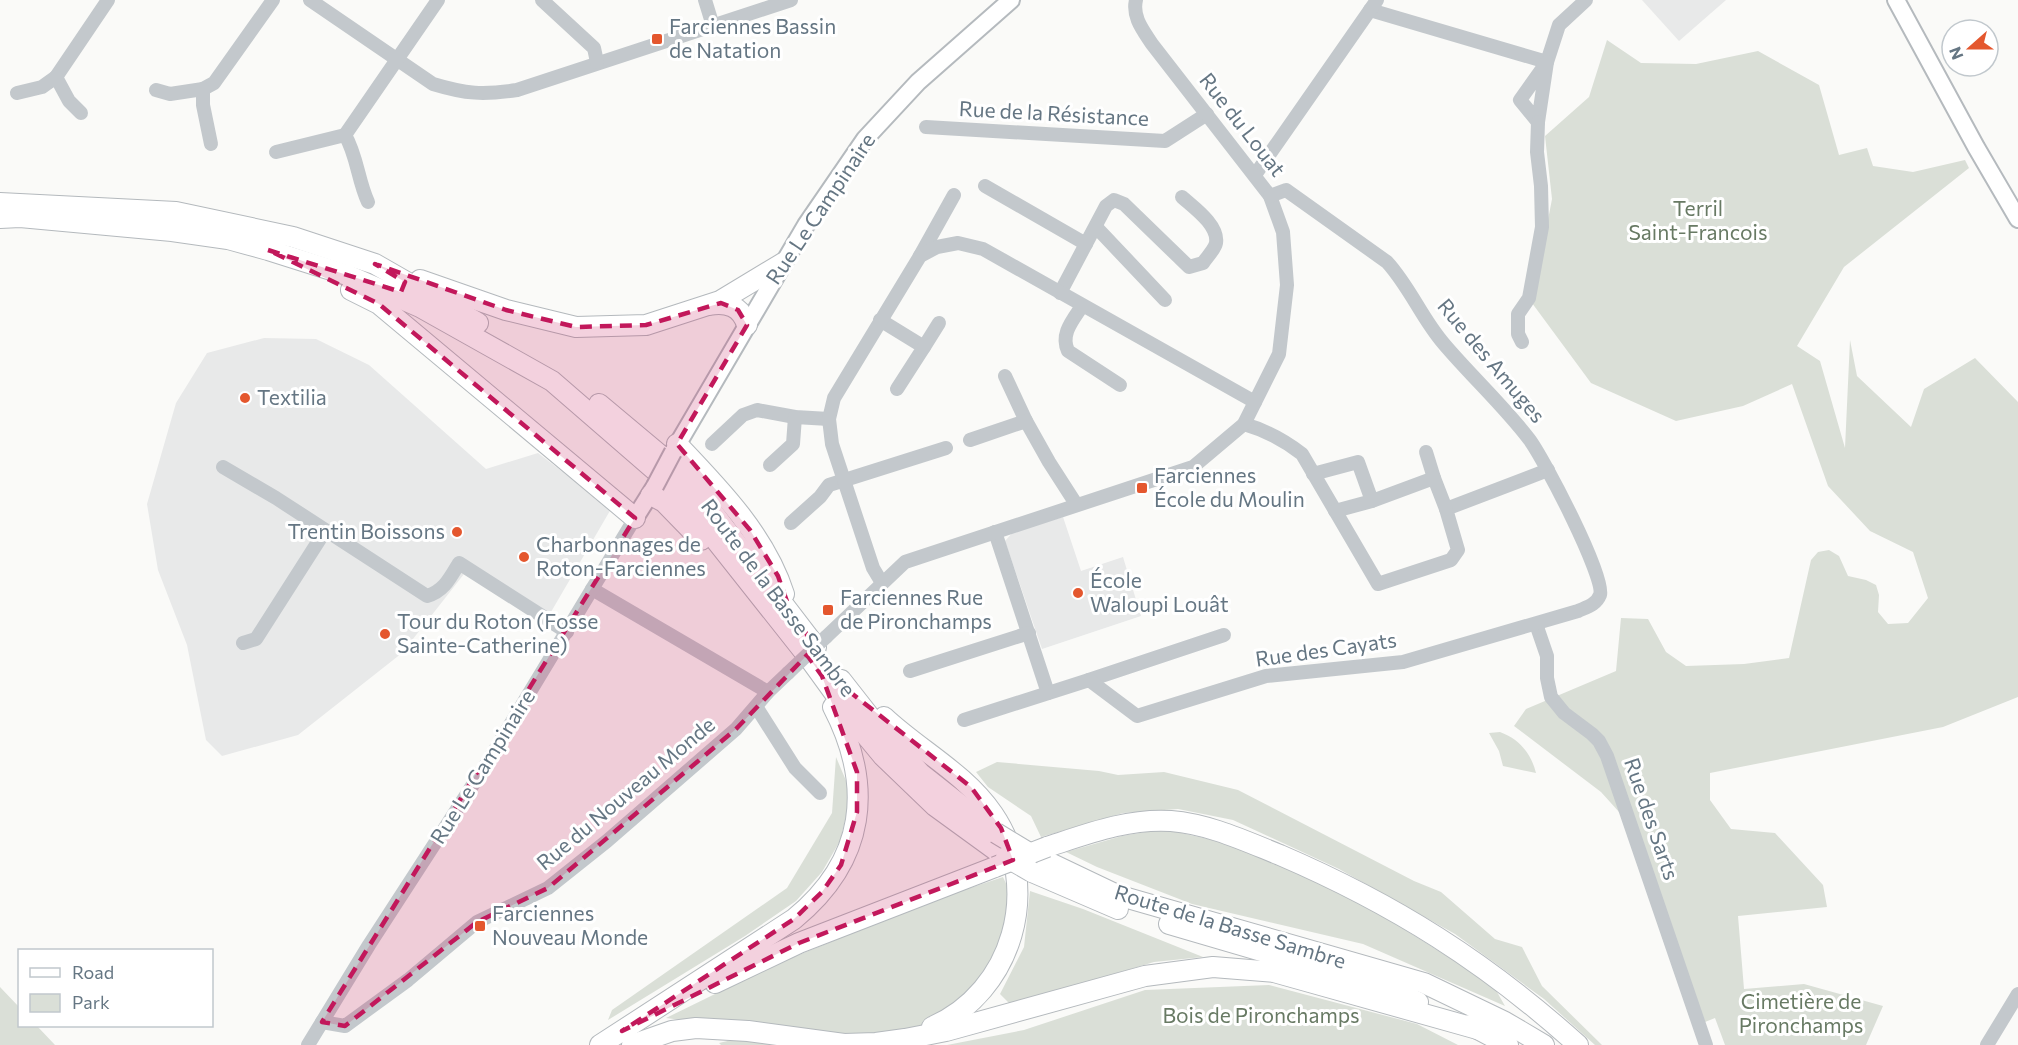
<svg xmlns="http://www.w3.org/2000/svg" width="2018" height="1045" viewBox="0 0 2018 1045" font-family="Commissioner,sans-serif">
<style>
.built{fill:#e8e9e9}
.green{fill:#dadfd7}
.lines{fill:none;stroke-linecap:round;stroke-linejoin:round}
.major-casing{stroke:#b5babe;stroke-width:20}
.highway-casing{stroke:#b4b9bd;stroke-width:22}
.minor{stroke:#c3c8cc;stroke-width:14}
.major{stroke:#fff;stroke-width:16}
.highway{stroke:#fff;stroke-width:20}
.major-bridge-casing{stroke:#b5babe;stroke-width:20;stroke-linecap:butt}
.highway-bridge-casing{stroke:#b4b9bd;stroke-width:22;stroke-linecap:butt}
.minor-bridge{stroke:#c3c8cc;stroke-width:14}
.major-bridge{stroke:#fff;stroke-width:16}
.highway-bridge{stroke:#fff;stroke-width:20}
.marked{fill:#c2185b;fill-opacity:0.2;stroke:#c2185b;stroke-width:4.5;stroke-dasharray:12 8;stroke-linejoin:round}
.poi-dot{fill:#e4572e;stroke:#fff;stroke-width:2}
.labels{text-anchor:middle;stroke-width:6;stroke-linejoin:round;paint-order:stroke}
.poi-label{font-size:21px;fill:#657683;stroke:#fff;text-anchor:start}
.street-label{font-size:21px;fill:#657683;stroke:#fff}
.park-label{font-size:21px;fill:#687a64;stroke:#fff}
</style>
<rect width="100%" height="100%" fill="#fafaf8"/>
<g class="built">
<path d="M1642 0H1726L1679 41Z"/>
<path d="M264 338 316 339 369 365 486 469 538 453 611 509 544 624 464 574 402 653 298 735 222 756 206 740 187 645 158 570 147 504 176 403 207 353Z"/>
<path d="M1063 517 1081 571 1123 557 1141 616 1042 649 1005 541 1013 532Z"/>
</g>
<g class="green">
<path d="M1607 40 1641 63 1696 64 1758 51 1819 85 1839 155 1867 148 1873 166 1913 172 1965 160 1969 168 1844 267 1797 346 1820 361 1845 448 1850 340 1857 376 1911 427 1924 389 1975 358 2018 402V697L1943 727 1710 773V800L1731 829 1775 833 1823 885 1827 907 1738 916 1744 989 1804 984 1883 1006 1866 1045H1725L1715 1018 1705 1022 1638 833 1601 792 1514 726 1526 709 1616 671 1621 618 1648 619 1666 652 1686 666 1744 664 1789 658 1811 560 1818 552 1829 550 1839 556 1848 576 1866 580 1876 585 1879 595 1878 612 1888 624 1908 623 1928 598 1913 552 1870 531 1828 486 1792 384 1743 406 1676 421 1591 383 1532 303 1552 199 1545 136 1589 97Z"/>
<path d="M1500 732C1519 739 1531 753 1536 773L1503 766 1499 751 1489 733Z"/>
<path d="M836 757 847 783 849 804 840 841 822 872 796 901 745 936 608 1020 612 1010 787 888 832 813Z"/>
<path d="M997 762 1099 771 1118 775 1164 772 1238 790 1414 881 1441 892 1495 939 1522 947 1542 986 1602 1045H1595L1544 999 1455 934 1339 869 1233 820 1178 809 1123 813 1041 837 1031 816 988 787 976 772Z"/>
<path d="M1163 829 1235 845 1356 899 1493 985 1505 1006 1363 944 1192 904 1097 867 1066 852 1122 836Z"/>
<path d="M1003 877 1014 901 998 959 961 1000 918 1031 823 1039 666 1018 774 965 934 900Z"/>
<path d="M1030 891 1083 909 1203 957 1154 962 1011 1005 1000 994 1024 947Z"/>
<path d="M1269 985 1417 1024 1458 1045H947L1024 1030 1145 990Z"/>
<path d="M0 987 19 1007 20 1026H37L55 1045H0Z"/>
<path d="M736 1039 806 1045H721L719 1043Z"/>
</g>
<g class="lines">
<g class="major-casing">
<g id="major">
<path d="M1896 0 1976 147 2018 219"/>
<path d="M673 452 806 225 865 139 918 82 1011 0"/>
<path d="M635 518 655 486"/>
</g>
</g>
<g class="highway-casing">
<g id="highway">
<path d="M0 203 176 212 293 237 375 264 478 323"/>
<path d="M0 218 20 217 172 231 228 239 268 250 347 275 420 307 552 381 672 485 809 658 859 727 883 756 935 806 1001 854"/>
<path d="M420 280 506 310 576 327 646 325 720 301 783 263"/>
<path d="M351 290 379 304 635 518"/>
<path d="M709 305C727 302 741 306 747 325"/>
<path d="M599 404 685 476 816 647"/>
<path d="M677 444C719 488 765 535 784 594"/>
<path d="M651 495 664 502 701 540"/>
<path d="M841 680 870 717 920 773 996 833"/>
<path d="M884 717C919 750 965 773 993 814 1043 887 1013 992 932 1027"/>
<path d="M1047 847C1087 834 1129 818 1171 821 1209 824 1245 841 1280 855 1394 904 1486 962 1578 1045"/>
<path d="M1029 853 1117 895 1424 983 1505 1022 1544 1045"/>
<path d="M1032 872 1118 909"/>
<path d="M1169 924 1385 987 1418 1002"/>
<path d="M715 983 799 943 995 867"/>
<path d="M1470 1025 1508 1045"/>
<path d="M600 1045 794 919C866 860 874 786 833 707"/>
<path d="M632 1045 672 1031 696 1028 748 1031 844 1044 876 1043 905 1039 946 1031 1145 976 1213 967 1274 972 1481 1030"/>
</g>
</g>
<g class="minor">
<path d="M310 0 433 84C466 94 483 95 517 90L791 0"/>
<path d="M542 0 594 48 597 62"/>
<path d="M705 0 713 26"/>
<path d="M1370 10 1547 62 1559 25 1586 0"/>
<path d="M1547 62 1538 122 1520 100Z"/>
<path d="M56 77 108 0"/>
<path d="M203 89 214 83 273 0"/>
<path d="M156 90 170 94 203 89V105L211 144"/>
<path d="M17 93 42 87 56 77 69 101 81 113"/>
<path d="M926 127 1165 141 1207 114"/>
<path d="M345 135 438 0"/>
<path d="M276 152 345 135C357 155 358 181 368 202"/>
<path d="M1255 175 1377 0"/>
<path d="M985 186 1086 244"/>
<path d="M1096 227 1165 300"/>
<path d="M920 256 954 195"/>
<path d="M1060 293 1106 206 1114 200 1124 204 1189 267 1203 263C1207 257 1215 249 1216 243 1219 225 1193 207 1182 197"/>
<path d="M1082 306C1073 320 1060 334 1068 351L1120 385"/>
<path d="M880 320 924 347 897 389"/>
<path d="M1522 342 1518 334V314L1529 298 1542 227 1541 186 1537 152 1538 122"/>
<path d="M924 347 939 323"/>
<path d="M1005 376 1026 421"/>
<path d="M1244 424C1265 430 1284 440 1302 454L1378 584 1451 560 1458 550 1446 509 1548 470"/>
<path d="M970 440 1026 421 1049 462 1076 504"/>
<path d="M712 444 743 415 757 410 795 417 829 419"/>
<path d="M1426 452 1434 478"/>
<path d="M770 465 793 444 795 417"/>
<path d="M223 467 276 498 427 596C444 591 450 578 459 563L567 632"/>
<path d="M1313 474 1358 462 1372 501"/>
<path d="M1335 511 1372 501 1434 478 1446 509"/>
<path d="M791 523 820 497 829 485 946 448"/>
<path d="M995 532 1048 693"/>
<path d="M882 583 873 568 832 444 829 419 834 398 920 256 937 247 958 243 983 249 1255 402"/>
<path d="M592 589 768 692"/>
<path d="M1536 624 1547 656V678L1551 697 1564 713 1592 734 1599 741 1607 756 1706 1045"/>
<path d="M826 637 905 562 1193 467 1244 424 1279 354 1287 285 1283 232 1270 196 1152 44C1143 30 1132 17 1136 0"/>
<path d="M243 643 256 639 325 531"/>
<path d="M910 671 1029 633"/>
<path d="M1089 680 1224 635"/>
<path d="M757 708 795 768 820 793"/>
<path d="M964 720 1089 680 1137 716 1266 676 1403 662 1578 611C1587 607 1596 605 1600 595 1606 578 1543 457 1529 439 1503 405 1472 377 1444 344 1422 319 1410 287 1387 262L1286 190 1270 196"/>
<path d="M322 1022 345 1026 408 980 477 922 548 888 607 841 736 729 768 692 788 673"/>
<path d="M308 1045 369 945 487 763 635 518"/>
<path d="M1987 1045 2018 994"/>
</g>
<use href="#major" class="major"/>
<use href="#highway" class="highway"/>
<g class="major-bridge-casing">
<path id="major-bridge" d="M655 486 673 452"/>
</g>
<g class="highway-bridge-casing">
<g id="highway-bridge">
<path d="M996 833 1029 853"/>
<path d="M1006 857 1032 872"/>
<path d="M995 867 1047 847"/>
</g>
</g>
<path class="minor-bridge" d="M788 673 826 637"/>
<use href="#major-bridge" class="major-bridge"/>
<use href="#highway-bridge" class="highway-bridge"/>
</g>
<path class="marked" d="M268 250 401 292 405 282 375 264 506 310 576 327 646 325 721 303 738 310 747 325 677 444 750 530 778 576 791 613 850 692 971 787 1001 828 1013 860 799 943 622 1031 794 919 822 892 841 865 857 812V772L822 676 807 655 736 729 548 888 477 922 345 1026 322 1022 635 518 379 304Z"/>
<g class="poi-dot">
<rect x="651" y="33" width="12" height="12" rx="3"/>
<circle cx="245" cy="398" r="6"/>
<rect x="1136" y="482" width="12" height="12" rx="3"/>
<circle cx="457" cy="532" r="6"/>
<circle cx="524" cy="557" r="6"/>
<circle cx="1078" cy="593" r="6"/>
<rect x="822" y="604" width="12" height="12" rx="3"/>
<circle cx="385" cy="634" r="6"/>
<rect x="474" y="920" width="12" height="12" rx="3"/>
</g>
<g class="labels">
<g class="poi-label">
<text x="669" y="34">Farciennes Bassin<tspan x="669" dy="24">de Natation</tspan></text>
<text x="257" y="405">Textilia</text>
<text x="1154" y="483">Farciennes<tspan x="1154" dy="24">École du Moulin</tspan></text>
<text x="445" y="539" text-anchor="end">Trentin Boissons</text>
<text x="536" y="552">Charbonnages de<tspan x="536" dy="24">Roton-Farciennes</tspan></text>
<text x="1090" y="588">École<tspan x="1090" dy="24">Waloupi Louât</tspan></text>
<text x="840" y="605">Farciennes Rue<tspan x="840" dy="24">de Pironchamps</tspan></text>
<text x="397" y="629">Tour du Roton (Fosse<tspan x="397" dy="24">Sainte-Catherine)</tspan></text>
<text x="492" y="921">Farciennes<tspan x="492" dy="24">Nouveau Monde</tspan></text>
</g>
<g class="street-label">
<text transform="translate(1054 114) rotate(3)" y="7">Rue de la Résistance</text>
<text transform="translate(1242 125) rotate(52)" y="7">Rue du Louat</text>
<text transform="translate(821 209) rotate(-56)" y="7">Rue Le Campinaire</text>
<text transform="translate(1491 361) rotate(50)" y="7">Rue des Amuges</text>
<text transform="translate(778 598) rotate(53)" y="7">Route de la Basse Sambre</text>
<text transform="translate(1326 650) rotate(-8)" y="7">Rue des Cayats</text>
<text transform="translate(483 767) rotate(-58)" y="7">Rue Le Campinaire</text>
<text transform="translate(626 794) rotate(-40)" y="7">Rue du Nouveau Monde</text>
<text transform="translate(1651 819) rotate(71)" y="7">Rue des Sarts</text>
<text transform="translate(1230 927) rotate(17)" y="7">Route de la Basse Sambre</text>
</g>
<g class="park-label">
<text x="1698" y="216">Terril<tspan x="1698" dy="24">Saint-Francois</tspan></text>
<text x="1801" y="1009">Cimetière de<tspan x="1801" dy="24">Pironchamps</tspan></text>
<text x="1261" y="1023">Bois de Pironchamps</text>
</g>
</g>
<rect x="18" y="949" width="195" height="78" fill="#ffffff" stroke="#c1c8cd" stroke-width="1.5"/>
<rect x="30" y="968" width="30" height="9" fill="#ffffff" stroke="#c1c8cd" stroke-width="1.5"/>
<text x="72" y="979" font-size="18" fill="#657683">Road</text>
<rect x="30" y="994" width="30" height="18" fill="#dadfd7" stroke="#c1c8cd" stroke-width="1.5"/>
<text x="72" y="1009" font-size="18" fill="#657683">Park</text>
<g transform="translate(1970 48) rotate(249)"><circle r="28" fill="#ffffff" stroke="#c1c8cd" stroke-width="1.5"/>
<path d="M0-4.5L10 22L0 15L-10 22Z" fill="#e4572e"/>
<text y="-9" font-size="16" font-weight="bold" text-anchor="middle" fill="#657683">N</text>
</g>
</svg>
